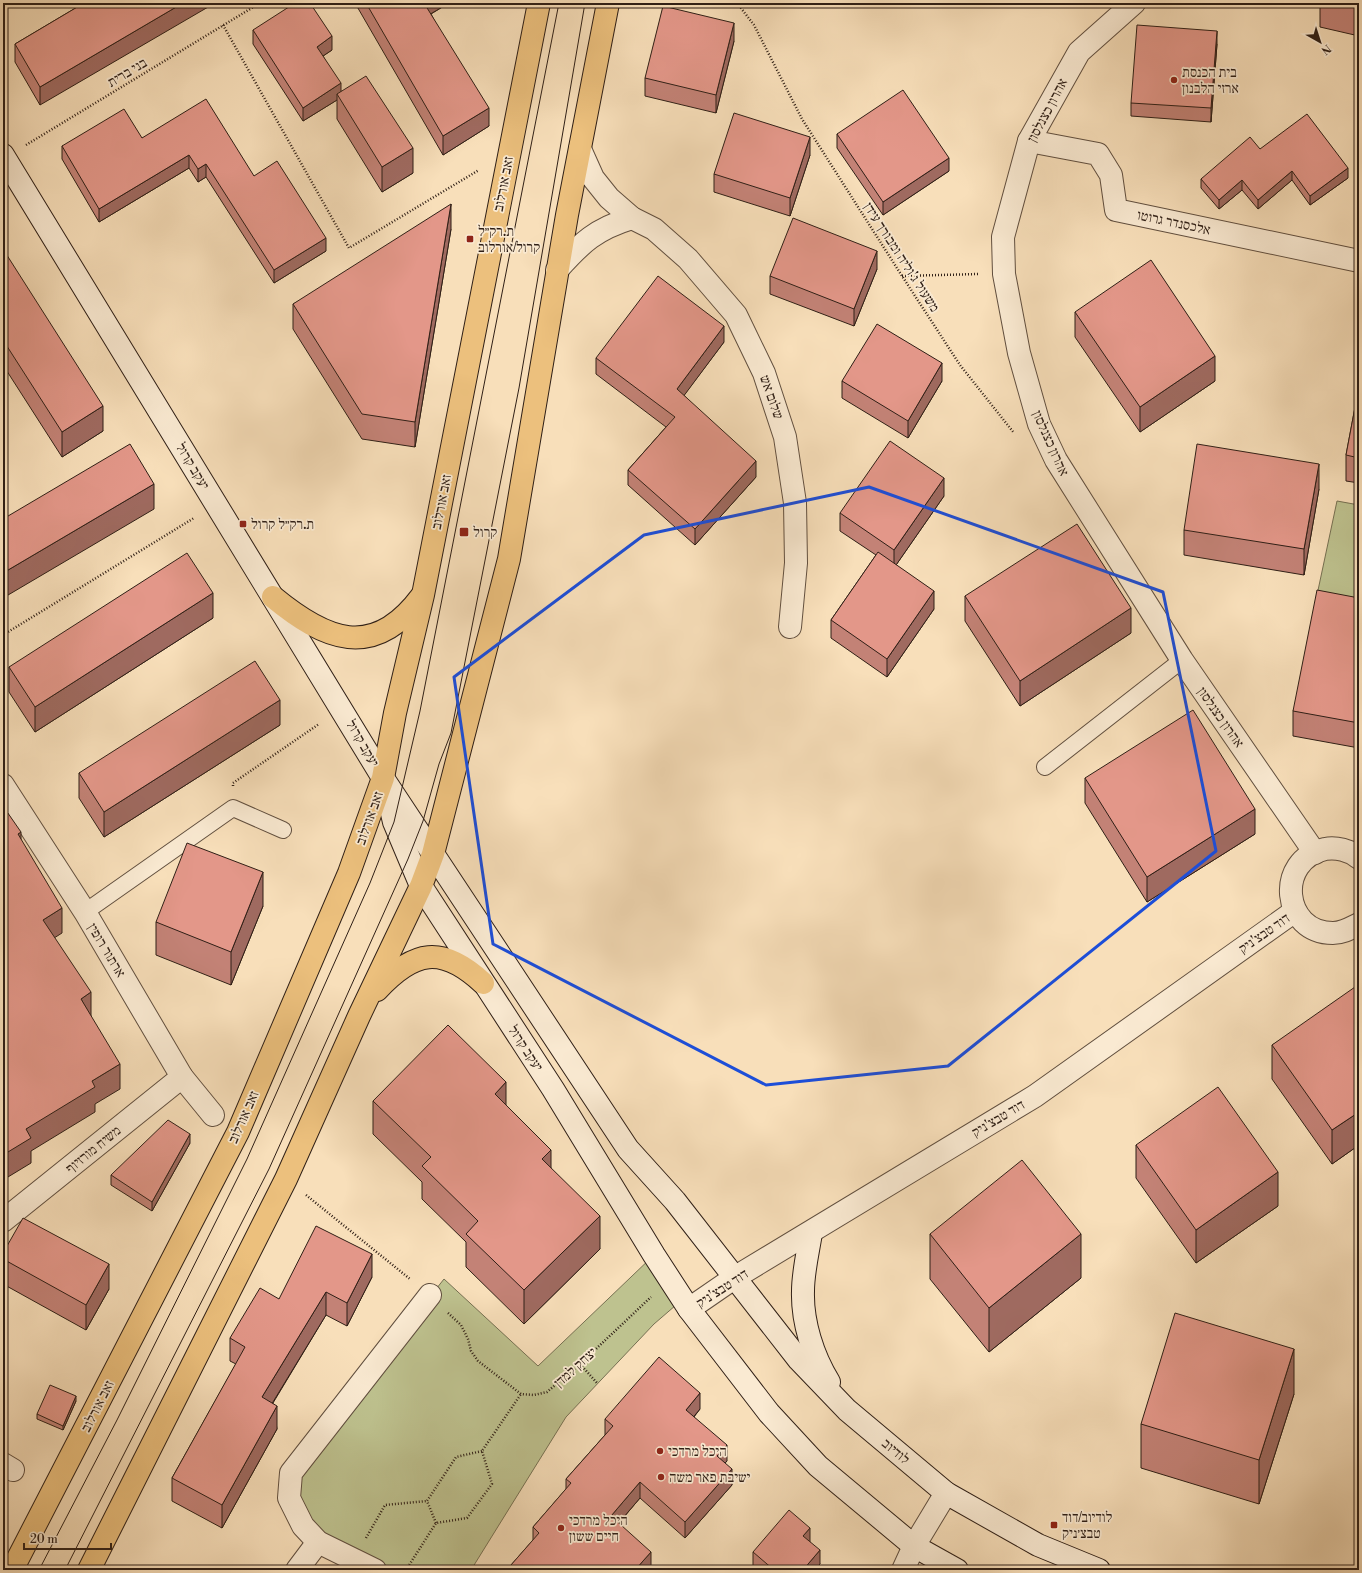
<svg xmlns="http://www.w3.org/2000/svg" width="1362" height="1573" viewBox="0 0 1362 1573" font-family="'Libre Bodoni','Frank Ruhl Libre',serif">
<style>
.green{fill:#bec28f;stroke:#767052}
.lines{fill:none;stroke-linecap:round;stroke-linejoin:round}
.lane-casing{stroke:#614f3f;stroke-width:18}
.street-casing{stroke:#614f3f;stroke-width:24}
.secondary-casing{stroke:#2f1f16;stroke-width:24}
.primary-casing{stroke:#2f1f16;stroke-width:24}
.path{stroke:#2f1f16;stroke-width:2.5;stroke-dasharray:1 2;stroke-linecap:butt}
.lane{stroke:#faead2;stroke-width:16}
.street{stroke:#faead2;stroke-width:22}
.secondary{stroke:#faead2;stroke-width:22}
.primary{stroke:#ecc07d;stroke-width:22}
.tram{stroke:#2f1f16;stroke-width:1}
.wall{fill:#c38276;stroke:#2f1f16}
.shaded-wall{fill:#9f6a60;stroke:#2f1f16}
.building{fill:#e39789;stroke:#2f1f16}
.marked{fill:none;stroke:#1d4ed8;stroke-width:3;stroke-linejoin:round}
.poi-dot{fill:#8f2418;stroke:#faead2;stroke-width:1.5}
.labels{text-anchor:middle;stroke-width:3.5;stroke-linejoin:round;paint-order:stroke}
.street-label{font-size:14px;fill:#2f1f16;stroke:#faead2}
.poi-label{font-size:14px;fill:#2f1f16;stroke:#faead2;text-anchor:start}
</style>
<rect width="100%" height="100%" fill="#f8dfba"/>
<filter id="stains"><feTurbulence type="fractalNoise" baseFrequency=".005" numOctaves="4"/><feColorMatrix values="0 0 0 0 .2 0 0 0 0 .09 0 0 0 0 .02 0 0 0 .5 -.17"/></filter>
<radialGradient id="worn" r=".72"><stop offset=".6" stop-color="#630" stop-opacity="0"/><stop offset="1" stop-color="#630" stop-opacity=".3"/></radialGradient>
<g class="green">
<path d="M1337 501 1359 505V603L1317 595Z"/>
<path d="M654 1255 683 1299 654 1324 566 1417 471 1570H375L318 1542 291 1473 444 1279 538 1366Z"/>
</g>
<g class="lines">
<g class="lane-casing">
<g id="lane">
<path d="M1045 767 1182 660"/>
<path d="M85 912 233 808 283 830"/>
</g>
</g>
<g class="street-casing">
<g id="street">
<path d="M1134 3 1079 52 1029 141 1003 237 1004 274 1019 353 1039 424 1056 460 1182 660 1315 853"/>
<path d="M1029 141 1098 154 1111 175 1116 210 1359 261"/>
<path d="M580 149 593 178 609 198 632 218 654 229 688 259 736 315 764 373 785 437 795 503 796 563 790 627"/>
<path d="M557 270C582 242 596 229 632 218"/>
<path d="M3 785 85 912 182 1077 213 1115"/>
<path d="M1359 858C1350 850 1336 847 1325 849 1275 860 1282 933 1333 933 1343 933 1351 928 1359 924"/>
<path d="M3 1221 182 1077"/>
<path d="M689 1309 734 1278 1035 1096 1295 911"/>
<path d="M3 1464 13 1470"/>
<path d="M297 1570 318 1542"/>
<path d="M375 1570 318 1542 303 1526 289 1498 291 1473 430 1295"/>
<path d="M903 1570 914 1546 946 1493"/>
</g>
</g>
<g class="secondary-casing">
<g id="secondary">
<path d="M3 155 383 778 628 1149 675 1201 799 1360 847 1410 946 1493 1038 1545 1099 1570"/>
<path d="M387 792 394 822 421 886 553 1089 654 1255 689 1309 769 1413 818 1466 914 1546 957 1570"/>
<path d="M811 1233C808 1252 803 1272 803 1291 802 1322 813 1356 829 1382"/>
</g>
</g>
<g class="primary-casing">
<g id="primary">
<path d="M273 597C325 640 373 661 421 597"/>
<path d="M377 990C414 950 442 945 483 983"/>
<path d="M12 1570 238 1132 349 873 383 778 395 713 423 595 539 3"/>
<path d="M89 1570 286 1179 359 1016 421 886 433 854 509 559 567 215 608 3"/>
</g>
</g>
<g class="path">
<path d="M737 3 754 25 802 119 902 276 960 365 1014 433"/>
<path d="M223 25 349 248 479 170"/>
<path d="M26 145 260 3"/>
<path d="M902 276 978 274"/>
<path d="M3 635 194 518"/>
<path d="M233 786V783L319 724"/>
<path d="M306 1195 410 1279"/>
<path d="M448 1313 461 1325 468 1339 471 1351 478 1361 521 1394 534 1395 547 1392 580 1364 651 1297"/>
<path d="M580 1364 597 1383"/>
<path d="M436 1523 427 1501 456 1457 482 1451"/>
<path d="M366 1538 385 1505 427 1501"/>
<path d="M406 1570 436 1523 467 1518 492 1484 482 1451 521 1394"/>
</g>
<use href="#lane" class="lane"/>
<use href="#street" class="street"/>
<use href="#secondary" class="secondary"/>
<use href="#primary" class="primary"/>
<g class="tram">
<path d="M39 1570 117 1420 247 1159 370 883 394 822 420 711 559 3"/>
<path d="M65 1570 269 1169 408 859 423 821 439 764 451 733 519 388 585 3"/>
</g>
</g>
<g class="wall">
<path d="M84 3 40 105 15 62V44Z"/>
<path d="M355 3H449L431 14 489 126 443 155Z"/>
<path d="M1320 3H1359V36L1320 27Z"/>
<path d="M253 30 332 50 323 56 341 91 413 173 382 192 337 119V100L303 121 253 44Z"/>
<path d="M734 41 716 113 645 96V78Z"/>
<path d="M1217 44 1211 122 1131 116V103Z"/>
<path d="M837 134 949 171 883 215 837 148Z"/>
<path d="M142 138 254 176 326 251 274 283 206 177 198 182 189 168 99 222 62 159V146Z"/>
<path d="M1260 149 1348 178 1310 205 1292 180 1258 209 1242 190 1219 209 1201 188V179Z"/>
<path d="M810 155 790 216 714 192V174Z"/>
<path d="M451 229 415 447 362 439 293 329V304Z"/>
<path d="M3 249 103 431 62 457 3 365Z"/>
<path d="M877 269 854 326 770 294V276Z"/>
<path d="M1075 312 1215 381 1140 432 1075 337Z"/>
<path d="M724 342 684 395 756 477 695 545 628 485V470L666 427 596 374V358Z"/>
<path d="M842 381H942L908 438 842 398Z"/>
<path d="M1359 386V483L1346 481V455Z"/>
<path d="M1319 489 1304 575 1184 555V530Z"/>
<path d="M944 496 896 565 934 609 887 677 831 638V620L876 555 840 531V513Z"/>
<path d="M965 596 1131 633 1020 706 965 621Z"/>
<path d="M1359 598V748L1293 736V711Z"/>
<path d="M213 618 35 732 9 692V667Z"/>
<path d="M280 725 104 837 79 798V773Z"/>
<path d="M1085 778 1255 834 1147 902 1085 803Z"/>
<path d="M263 906 231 985 156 955V922Z"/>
<path d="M1359 994V1145L1332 1164 1272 1079V1045Z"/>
<path d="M373 1101 506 1105 551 1168 600 1249 524 1324 466 1267V1242L422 1199V1182L373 1134Z"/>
<path d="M190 1143 152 1211 111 1185V1175Z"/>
<path d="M1136 1145 1278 1206 1196 1263 1136 1178Z"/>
<path d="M930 1234 1081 1278 989 1352 930 1279Z"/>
<path d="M3 1259 109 1289 86 1330 3 1284Z"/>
<path d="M372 1277 347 1326 326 1315 273 1403 277 1429 222 1528 172 1501V1478L236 1364 230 1361V1338L279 1299Z"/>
<path d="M1294 1394 1259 1504 1141 1468V1424Z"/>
<path d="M76 1401 63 1430 37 1419V1414Z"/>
<path d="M700 1409 694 1417 727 1461 725 1463 732 1485 685 1538 640 1498 619 1523 651 1568 649 1570H511V1565L533 1540V1527L566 1489V1479L605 1435V1419Z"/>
<path d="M810 1542 820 1564 814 1570H758L753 1566V1552Z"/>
</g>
<g class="shaded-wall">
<path d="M183 3H215L40 105V87Z"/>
<path d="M422 3H449L422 19Z"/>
<path d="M734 23V41L716 113V95Z"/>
<path d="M1217 31V44L1211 122V108Z"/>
<path d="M332 36V50L317 60V47Z"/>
<path d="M341 83V97L337 94V100L303 121V108Z"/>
<path d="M489 108V126L443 155V136Z"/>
<path d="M810 137V155L790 216V198Z"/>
<path d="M413 148V173L382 192V167Z"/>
<path d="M189 155V168L99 222V209Z"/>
<path d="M949 158V171L883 215V202Z"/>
<path d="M206 164V177L198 182V169Z"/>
<path d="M1348 168V178L1310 205V196Z"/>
<path d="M1292 171V180L1258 209V200Z"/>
<path d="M1242 180V190L1219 209V200Z"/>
<path d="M451 204V229L415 447V422Z"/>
<path d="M326 238V251L274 283V270Z"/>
<path d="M877 251V269L854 326V309Z"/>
<path d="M724 326V342L677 405V389Z"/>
<path d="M1215 356V381L1140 432V407Z"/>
<path d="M942 363V381L908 438V421Z"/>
<path d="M103 406V431L62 457V432Z"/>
<path d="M756 461V477L695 545V529Z"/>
<path d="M1319 464V489L1304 575V549Z"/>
<path d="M944 478V496L894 568V550Z"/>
<path d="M154 484V509L3 598V573Z"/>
<path d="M934 591V609L887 677V659Z"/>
<path d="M213 593V618L35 732V707Z"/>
<path d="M1131 608V633L1020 706V681Z"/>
<path d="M280 700V725L104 837V812Z"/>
<path d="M1255 809V834L1147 902V877Z"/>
<path d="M21 832V857L18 834Z"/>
<path d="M263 872V906L231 985V952Z"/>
<path d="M62 908V933L43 945V920Z"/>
<path d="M91 992V1017L81 999Z"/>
<path d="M120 1064V1089L95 1104V1112L31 1151V1163L3 1180V1155L26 1129 92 1081Z"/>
<path d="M506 1082V1115L495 1094Z"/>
<path d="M1359 1112V1145L1332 1164V1130Z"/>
<path d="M190 1134V1143L152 1211V1202Z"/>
<path d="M551 1150V1183L542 1159Z"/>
<path d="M1278 1172V1206L1196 1263V1230Z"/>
<path d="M600 1216V1249L524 1324V1290Z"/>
<path d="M1081 1234V1278L989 1352V1308Z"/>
<path d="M372 1254V1277L347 1326V1303Z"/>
<path d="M109 1264V1289L86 1330V1305Z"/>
<path d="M326 1292V1315L262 1420V1397Z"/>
<path d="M1294 1349V1394L1259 1504V1460Z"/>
<path d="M700 1393V1409L686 1426V1410Z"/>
<path d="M76 1396V1401L63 1430V1426Z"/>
<path d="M277 1406V1429L222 1528V1505Z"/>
<path d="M727 1445V1461L717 1472V1456Z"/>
<path d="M732 1469V1485L685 1538V1522Z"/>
<path d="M640 1482V1498L611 1532V1516Z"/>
<path d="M810 1528V1542L803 1550V1536Z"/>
<path d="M820 1550V1564L814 1570H803Z"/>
<path d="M651 1552V1568L649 1570H635Z"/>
</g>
<g class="building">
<path d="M84 3H183L40 87 15 44Z"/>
<path d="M295 3H310L332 36 317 47 341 83 303 108 253 30Z"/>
<path d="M366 3H424L489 108 443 136Z"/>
<path d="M663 6 734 23 716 95 645 78Z"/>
<path d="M1137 25 1217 31 1211 108 1131 103Z"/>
<path d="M366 76 413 148 382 167 337 94Z"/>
<path d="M903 90 949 158 883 202 837 134Z"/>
<path d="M206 99 254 176 277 161 326 238 274 270 206 164 198 169 189 155 99 209 62 146 124 109 142 138Z"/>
<path d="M734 113 810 137 790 198 714 174Z"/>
<path d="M1307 114 1348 168 1310 196 1292 171 1258 200 1242 180 1219 200 1201 179 1250 137 1260 149Z"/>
<path d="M451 204 415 422 362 414 293 304Z"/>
<path d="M793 218 877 251 854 309 770 276Z"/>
<path d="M3 249 103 406 62 432 3 340Z"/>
<path d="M1151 260 1215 356 1140 407 1075 312Z"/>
<path d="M658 276 724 326 677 389 756 461 695 529 628 470 675 417 596 358Z"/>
<path d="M877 324 942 363 908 421 842 381Z"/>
<path d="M1359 386V458L1346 455Z"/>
<path d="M890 441 944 478 894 550 840 513Z"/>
<path d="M130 444 154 484 3 573V519Z"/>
<path d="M1197 444 1319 464 1304 549 1184 530Z"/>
<path d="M1077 524 1131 608 1020 681 965 596Z"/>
<path d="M878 552 934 591 887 659 831 620Z"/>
<path d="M187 553 213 593 35 707 9 667Z"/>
<path d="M1317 590 1359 598V723L1293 711Z"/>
<path d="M255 661 280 700 104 812 79 773Z"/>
<path d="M1193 710 1255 809 1147 877 1085 778Z"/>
<path d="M3 806 21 832 18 834 62 908 43 920 91 992 81 999 120 1064 92 1081 95 1087 26 1129 31 1138 3 1155Z"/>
<path d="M187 843 263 872 231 952 156 922Z"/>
<path d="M1355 987 1359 994V1112L1332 1130 1272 1045Z"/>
<path d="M448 1025 506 1082 495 1094 551 1150 542 1159 600 1216 524 1290 466 1234 478 1221 422 1166 431 1157 373 1101Z"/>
<path d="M1218 1087 1278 1172 1196 1230 1136 1145Z"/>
<path d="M168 1120 190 1134 152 1202 111 1175Z"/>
<path d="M1022 1160 1081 1234 989 1308 930 1234Z"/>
<path d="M23 1218 109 1264 86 1305 3 1259V1253Z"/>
<path d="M316 1226 372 1254 347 1303 326 1292 262 1397 277 1406 222 1505 172 1478 245 1347 230 1338 260 1288 279 1299Z"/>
<path d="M1175 1313 1294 1349 1259 1460 1141 1424Z"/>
<path d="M659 1357 700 1393 686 1410 727 1445 717 1456 732 1469 685 1522 640 1482 611 1516 651 1552 635 1570H517L511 1565 539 1533 533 1527 571 1483 566 1479 613 1426 605 1419Z"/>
<path d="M50 1385 76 1396 63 1426 37 1414Z"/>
<path d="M789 1510 810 1528 803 1536 820 1550 803 1570H774L753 1552Z"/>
</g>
<path class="marked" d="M869 487 1163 592 1216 851 948 1066 766 1085 493 944 454 677 644 535Z"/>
<g class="poi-dot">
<circle cx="1174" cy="80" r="4"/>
<rect x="466" y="235" width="8" height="8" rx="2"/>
<rect x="239" y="520" width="8" height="8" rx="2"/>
<rect x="459" y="527" width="10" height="10" rx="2"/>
<circle cx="660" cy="1451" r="4"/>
<circle cx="661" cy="1477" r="4"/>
<rect x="1050" y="1521" width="8" height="8" rx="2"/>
<circle cx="561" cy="1528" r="4"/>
</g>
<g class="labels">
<g class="street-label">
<text transform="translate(127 72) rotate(-31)" y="5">בני ברית</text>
<text transform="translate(1047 110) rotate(-62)" y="5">אהרון כצנלסון</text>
<text transform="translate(503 184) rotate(-79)" y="5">זאב אורלוב</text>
<text transform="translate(1174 222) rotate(12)" y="5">אלכסנדר גרוטו</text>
<text transform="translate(902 257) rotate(57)" y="5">משעול ג'וליה ומבורך עידן</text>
<text transform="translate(772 397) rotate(71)" y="5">שלום אש</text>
<text transform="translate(1051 443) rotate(66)" y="5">אהרון כצנלסון</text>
<text transform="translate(193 466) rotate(59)" y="5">יעקב קרול</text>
<text transform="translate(441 502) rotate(-79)" y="5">זאב אורלוב</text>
<text transform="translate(1221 717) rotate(55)" y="5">אהרון כצנלסון</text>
<text transform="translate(363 743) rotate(60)" y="5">יעקב קרול</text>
<text transform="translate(369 818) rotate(-70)" y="5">זאב אורלוב</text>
<text transform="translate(1264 933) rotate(-35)" y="5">דוד טבצ'ניק</text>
<text transform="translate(107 950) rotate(59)" y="5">ארתור רופין</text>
<text transform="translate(526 1048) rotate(57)" y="5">יעקב קרול</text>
<text transform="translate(243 1117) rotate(-66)" y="5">זאב אורלוב</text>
<text transform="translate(998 1118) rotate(-31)" y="5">דוד טבצ'ניק</text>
<text transform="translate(93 1149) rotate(-39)" y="5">משיח מורזיוף</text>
<text transform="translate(722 1288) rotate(-33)" y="5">דוד טבצ'ניק</text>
<text transform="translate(575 1367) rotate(-42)" y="5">יצחק למדן</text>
<text transform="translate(97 1406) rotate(-63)" y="5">זאב אורלוב</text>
<text transform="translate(896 1451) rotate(40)" y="5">לודיוב</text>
</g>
<g class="poi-label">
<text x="1182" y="77">בית הכנסת<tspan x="1182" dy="16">ארזי הלבנון</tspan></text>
<text x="478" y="236">ת.רק״ל<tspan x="478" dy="16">קרול/אורלוב</tspan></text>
<text x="251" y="529">ת.רק״ל קרול</text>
<text x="473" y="537">קרול</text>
<text x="668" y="1456">היכל מרדכי</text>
<text x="669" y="1482">ישיבת פאר משה</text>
<text x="1062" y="1522">לודיוב/דוד<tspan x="1062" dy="16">טבצ׳ניק</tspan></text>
<text x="569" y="1525">היכל מרדכי<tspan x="569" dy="16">חיים ששון</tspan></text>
</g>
</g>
<rect width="1362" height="1573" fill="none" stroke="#f8dfba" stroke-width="16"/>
<rect x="4" y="4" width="1354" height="1565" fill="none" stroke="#2f1f16" stroke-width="2"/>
<rect x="8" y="8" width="1346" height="1557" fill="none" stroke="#2f1f16"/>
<g transform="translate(1320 42) rotate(141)" stroke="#faead2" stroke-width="3" paint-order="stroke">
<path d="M0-3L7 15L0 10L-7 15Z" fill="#2f1f16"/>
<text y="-6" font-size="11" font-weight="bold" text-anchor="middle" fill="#2f1f16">N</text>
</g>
<path d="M24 1543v6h87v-6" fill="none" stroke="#2f1f16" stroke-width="2"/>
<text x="30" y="1543" font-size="12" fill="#2f1f16" stroke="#faead2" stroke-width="3" paint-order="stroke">20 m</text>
<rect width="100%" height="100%" filter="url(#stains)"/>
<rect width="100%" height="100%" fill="url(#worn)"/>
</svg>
